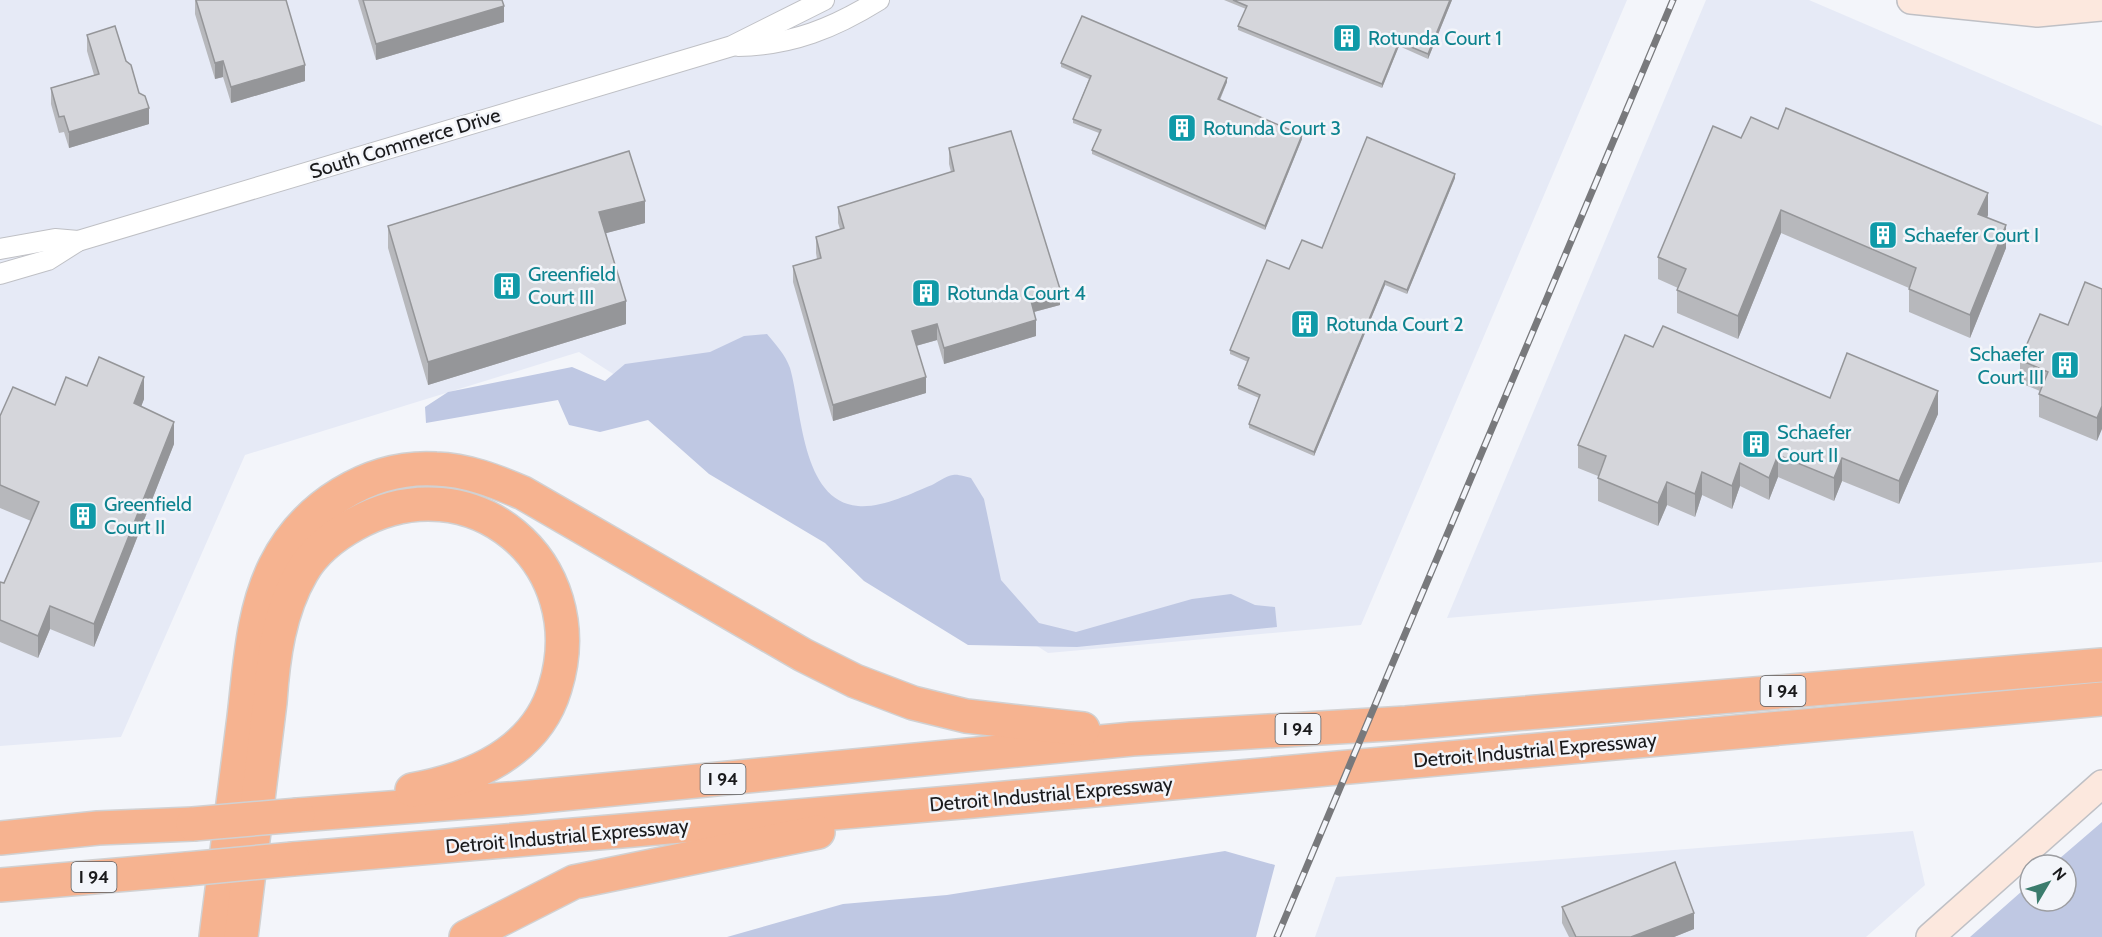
<svg xmlns="http://www.w3.org/2000/svg" width="2102" height="937" viewBox="0 0 2102 937" font-family="Cabin,sans-serif">
<style>
.built{fill:#e6eaf6}
.green{fill:#bfc8e3}
.lines{fill:none;stroke-linecap:round;stroke-linejoin:round}
.minor-casing{stroke:#bfc0c5;stroke-width:22}
.secondary-casing{stroke:#bfc0c5;stroke-width:30}
.motorway-casing{stroke:#d1d1d2;stroke-width:36}
.minor{stroke:#fff;stroke-width:20}
.secondary{stroke:#fce8de;stroke-width:27}
.motorway{stroke:#f6b390;stroke-width:33}
.rail-casing{stroke:#78797c;stroke-width:7}
.rail{stroke:#f3f5fa;stroke-width:4.5;stroke-dasharray:14;stroke-linecap:butt}
.motorway-bridge-casing{stroke:#d1d1d2;stroke-width:36;stroke-linecap:butt}
.motorway-bridge{stroke:#f6b390;stroke-width:33}
.wall{fill:#b7b8bc}
.shaded-wall{fill:#959699}
.building{fill:#d5d6db;stroke:#959699;stroke-width:1.5}
.labels{text-anchor:middle;stroke-width:5;stroke-linejoin:round;paint-order:stroke}
.shield{fill:#f3f5fa;stroke:#5b5c5f;stroke-width:1.5}
.shield-label{font-size:18px;font-weight:bold;fill:#1a1a1c}
.culture-label{font-size:20px;fill:#0d838f;stroke:#f3f5fa;text-anchor:start}
.street-label{font-size:20px;fill:#1a1a1c;stroke:#f3f5fa}
</style>
<rect width="100%" height="100%" fill="#f3f5fa"/>
<g class="built">
<path d="M0 0H1627L1361 625 1048 653 579 352 245 455 121 737 0 746Z"/>
<path d="M1706 0H1809L2102 126V562L1447 618Z"/>
<path d="M1913 831 1925 885 1866 937H1315L1336 877Z"/>
</g>
<g class="green">
<path d="M767 334C776 345 785 354 790 368 802 409 801 501 858 506 882 508 910 494 932 485 938 482 946 476 953 475 958 474 966 477 971 478L984 499 1001 580 1039 623 1076 632 1192 599 1231 594 1255 605 1275 607 1277 627 1077 647 968 645 864 581 825 543 709 474 648 420 600 432 569 425 558 400 426 423 425 407 448 392 572 367 605 381 625 364 710 352 744 336Z"/>
<path d="M2102 822V937H1970L2030 884V901H2066V865H2052Z"/>
<path d="M1225 851 1275 865 1256 937H727L843 904 947 895Z"/>
</g>
<g class="lines">
<g class="minor-casing">
<g id="minor">
<path d="M738 46C792 45 834 28 879 0"/>
<path d="M0 249 55 239 78 241"/>
<path d="M0 274 48 260 78 241 732 46 824 0"/>
</g>
</g>
<g class="secondary-casing">
<g id="secondary">
<path d="M1911 0 2037 13 2102 7"/>
<path d="M1930 937 2102 784"/>
</g>
</g>
<g class="motorway-casing">
<g id="motorway">
<path d="M298 815 521 798 1132 739 1406 723 2102 665"/>
<path d="M0 838 98 828 193 824"/>
<path d="M293 859 973 801 2102 699"/>
<path d="M0 885 187 869"/>
<path d="M216 937C225 864 235 790 244 717 250 667 252 612 275 566 304 507 369 465 436 469 467 470 495 481 523 493L803 655 855 681 913 703 966 716 1083 729"/>
<path d="M241 937 270 702C273 658 279 611 302 572 314 551 335 535 355 524 471 459 594 562 555 688 536 752 472 779 412 790"/>
<path d="M466 937 574 882 818 832"/>
</g>
</g>
<use href="#minor" class="minor"/>
<use href="#secondary" class="secondary"/>
<use href="#motorway" class="motorway"/>
<g class="rail-casing">
<path id="rail" d="M1277 937 1673 0"/>
</g>
<use href="#rail" class="rail"/>
<g class="motorway-bridge-casing">
<g id="motorway-bridge">
<path d="M193 824 298 815"/>
<path d="M187 869 293 859"/>
</g>
</g>
<use href="#motorway-bridge" class="motorway-bridge"/>
</g>
<g class="wall">
<path d="M195 0H286L305 81 231 103 223 77 215 79 195 14Z"/>
<path d="M358 0H502L504 22 376 60Z"/>
<path d="M1224 0H1452L1428 59 1399 46 1382 88 1238 30V26L1246 9Z"/>
<path d="M87 35 126 61 149 124 69 148 64 132 59 133 51 104V88L94 75 87 51Z"/>
<path d="M1061 63 1227 82 1220 100 1302 139 1265 230 1092 154V150L1099 133 1073 123V119L1089 79 1061 67Z"/>
<path d="M1741 138 1988 215 1987 218 2006 248 1970 338 1909 312V288L1781 233 1738 339 1677 313V290L1678 288 1658 279V257Z"/>
<path d="M949 148 1060 305 1034 312 1036 336 944 364 937 340 916 346 926 393 833 421 793 282V266L817 259 816 253V237L840 229 838 223V207L951 172 949 164Z"/>
<path d="M1455 178 1407 294 1385 285 1314 456 1249 428V424L1259 398 1238 389V385L1248 362 1230 354V350L1289 269Z"/>
<path d="M645 223 606 233 626 324 428 385 388 248V226Z"/>
<path d="M2102 289 2097 441 2039 417V394L2040 391 2020 383V360L2068 325Z"/>
<path d="M1653 347 1830 398 1938 414 1899 504 1842 481 1834 501 1778 477 1769 500 1740 486 1732 509 1702 495 1695 517 1667 505 1658 526 1598 501V476L1578 468V445Z"/>
<path d="M144 399 141 406 174 444 94 647 50 629 38 658 0 642V582L4 583 31 521 0 508V416L55 405Z"/>
<path d="M1562 907 1694 929 1674 937H1569L1562 923Z"/>
</g>
<g class="shaded-wall">
<path d="M1450 0H1452L1428 59V54Z"/>
<path d="M504 6V22L376 60V44Z"/>
<path d="M1399 42V46L1382 88V84Z"/>
<path d="M223 61V77L215 79V63Z"/>
<path d="M305 65V81L231 103V87Z"/>
<path d="M1227 78V82L1218 103V99Z"/>
<path d="M149 108V124L69 148V132Z"/>
<path d="M1302 135V139L1265 230V226Z"/>
<path d="M1455 174V178L1407 294V290Z"/>
<path d="M1988 193V215L1978 237V214Z"/>
<path d="M645 201V223L599 235V212Z"/>
<path d="M1781 210V233L1738 339V316Z"/>
<path d="M2006 225V248L1970 338V315Z"/>
<path d="M1385 281V285L1314 456V452Z"/>
<path d="M1060 289V305L1030 313V297Z"/>
<path d="M626 301V324L428 385V362Z"/>
<path d="M1036 320V336L944 364V348Z"/>
<path d="M937 324V340L912 347V331Z"/>
<path d="M144 377V399L134 426V403Z"/>
<path d="M926 377V393L833 421V405Z"/>
<path d="M1938 391V414L1899 504V481Z"/>
<path d="M2102 406V429L2097 441V418Z"/>
<path d="M174 422V444L94 647V624Z"/>
<path d="M1778 455V477L1769 500V478Z"/>
<path d="M1842 458V481L1834 501V478Z"/>
<path d="M1740 463V486L1732 509V486Z"/>
<path d="M1702 472V495L1695 517V494Z"/>
<path d="M1667 482V505L1658 526V503Z"/>
<path d="M50 606V629L38 658V636Z"/>
<path d="M1694 913V929L1674 937H1631Z"/>
</g>
<g class="building">
<path d="M196 0H286L305 65 231 87 223 61 215 63Z"/>
<path d="M363 0H502L504 6 376 44Z"/>
<path d="M1233 0H1450L1428 54 1399 42 1382 84 1238 26 1247 6Z"/>
<path d="M1082 16 1227 78 1218 99 1302 135 1265 226 1092 150 1101 130 1073 119 1091 76 1061 63Z"/>
<path d="M115 26 126 61 131 65 139 93 145 96 149 108 69 132 64 116 59 117 51 88 99 74 87 35Z"/>
<path d="M1786 108 1988 193 1978 214 2006 225 1970 315 1909 289 1916 268 1781 210 1738 316 1677 290 1686 269 1658 257 1713 126 1741 138 1751 117 1778 129Z"/>
<path d="M1011 131 1060 289 1030 297 1036 320 944 348 937 324 912 331 926 377 833 405 793 266 821 258 816 237 844 228 838 207 954 171 949 148Z"/>
<path d="M1367 137 1455 174 1407 290 1385 281 1314 452 1249 424 1260 395 1238 385 1249 358 1230 350 1267 260 1289 269 1302 240 1322 248Z"/>
<path d="M629 151 645 201 599 212 626 301 428 362 388 226Z"/>
<path d="M2085 282 2102 289V406L2097 418 2039 394 2048 372 2020 360 2040 314 2068 325Z"/>
<path d="M1663 326 1830 398 1847 353 1938 391 1899 481 1842 458 1834 478 1778 455 1769 478 1740 463 1732 486 1702 472 1695 494 1667 482 1658 503 1598 478 1606 456 1578 445 1625 335 1653 347Z"/>
<path d="M99 357 144 377 134 403 174 422 94 624 50 606 38 636 0 620V582L4 583 39 502 0 485V416L13 387 55 405 66 377 87 386Z"/>
<path d="M1675 862 1694 913 1631 937H1576L1562 907Z"/>
</g>
<defs>
<g id="building-square" transform="scale(1.5)"><rect x="-9" y="-9" width="18" height="18" rx="4" fill="#0f9aa8" stroke="#f3f5fa"/><path d="M-4-6H4V6H1V3H-1V6H-4ZM-2.5-4.3h1.7v1.8h-1.7ZM.8-4.3h1.7v1.8H.8ZM-2.5-1h1.7V.8h-1.7ZM.8-1h1.7V.8H.8Z" fill="#fff"/></g>
</defs>
<g fill-rule="evenodd">
<use href="#building-square" x="1347" y="38"/>
<use href="#building-square" x="1182" y="128"/>
<use href="#building-square" x="1883" y="235"/>
<use href="#building-square" x="507" y="286"/>
<use href="#building-square" x="926" y="293"/>
<use href="#building-square" x="1305" y="324"/>
<use href="#building-square" x="2065" y="365"/>
<use href="#building-square" x="1756" y="444"/>
<use href="#building-square" x="83" y="516"/>
</g>
<g class="labels">
<g class="shield">
<rect x="1760.5" y="676" width="45" height="30" rx="4.5"/>
<rect x="1275.5" y="714" width="45" height="30" rx="4.5"/>
<rect x="700.5" y="764" width="45" height="30" rx="4.5"/>
<rect x="71.5" y="862" width="45" height="30" rx="4.5"/>
</g>
<g class="shield-label">
<text x="1783" y="697">I 94</text>
<text x="1298" y="735">I 94</text>
<text x="723" y="785">I 94</text>
<text x="94" y="883">I 94</text>
</g>
<g class="culture-label">
<text x="1368" y="45">Rotunda Court 1</text>
<text x="1203" y="135">Rotunda Court 3</text>
<text x="1904" y="242">Schaefer Court I</text>
<text x="528" y="281">Greenfield<tspan x="528" dy="23">Court III</tspan></text>
<text x="947" y="300">Rotunda Court 4</text>
<text x="1326" y="331">Rotunda Court 2</text>
<text x="2044" y="361" text-anchor="end">Schaefer<tspan x="2044" dy="23">Court III</tspan></text>
<text x="1777" y="439">Schaefer<tspan x="1777" dy="23">Court II</tspan></text>
<text x="104" y="511">Greenfield<tspan x="104" dy="23">Court II</tspan></text>
</g>
<g class="street-label">
<text transform="translate(405 143) rotate(-17)" y="7">South Commerce Drive</text>
<text transform="translate(1535 750) rotate(-5)" y="7">Detroit Industrial Expressway</text>
<text transform="translate(1051 794) rotate(-5)" y="7">Detroit Industrial Expressway</text>
<text transform="translate(567 836) rotate(-5)" y="7">Detroit Industrial Expressway</text>
</g>
</g>
<g transform="translate(2048 883) rotate(51)"><circle r="28" fill="#f3f5fa" stroke="#9c9da1" stroke-width="1.5"/>
<path d="M0-4.5L10 22L0 15L-10 22Z" fill="#3b7c6d"/>
<text y="-9" font-size="16" font-weight="bold" text-anchor="middle" fill="#1a1a1c">N</text>
</g>
</svg>
